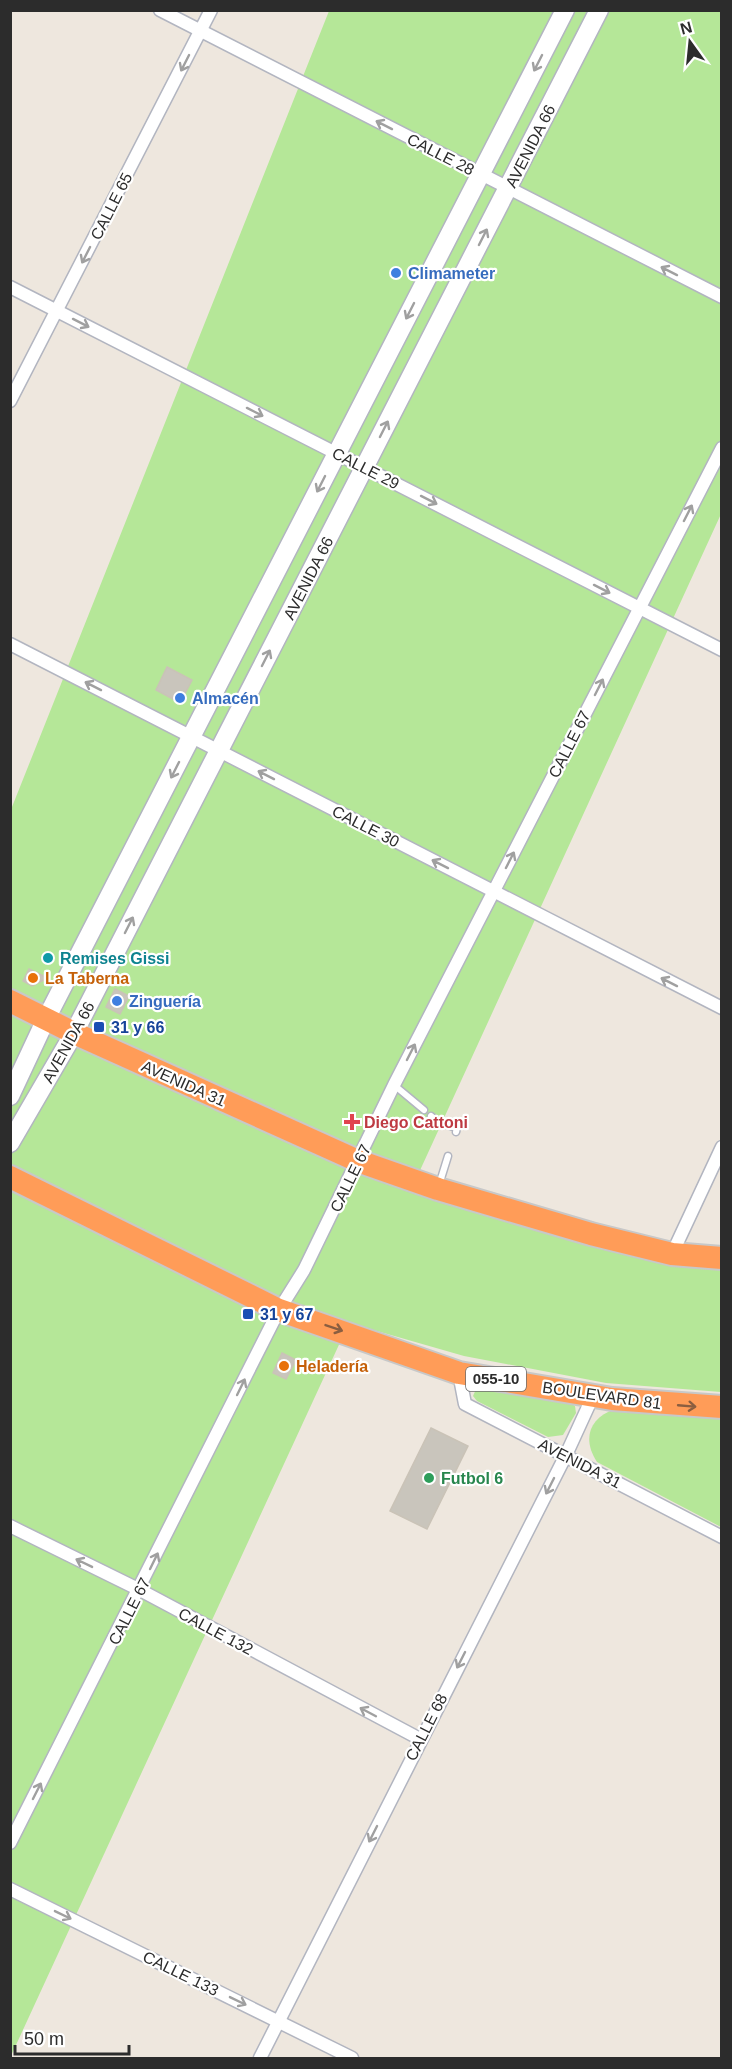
<svg xmlns="http://www.w3.org/2000/svg" width="732" height="2069" viewBox="0 0 732 2069" font-family="Arial,sans-serif">
<style>
.green{fill:#b5e798}
.building{fill:#c9c5bc;stroke:#cac3b7;stroke-width:1.5}
.lines{fill:none;stroke-linecap:round;stroke-linejoin:round}
.lane-casing{stroke:#b2b5c0;stroke-width:9}
.street-casing{stroke:#b2b5c0;stroke-width:15}
.secondary-casing{stroke:#b2b5c0;stroke-width:21}
.highway-casing{stroke:#c8c8c8;stroke-width:26}
.lane{stroke:#fff;stroke-width:6}
.street{stroke:#fff;stroke-width:12}
.secondary{stroke:#fff;stroke-width:18}
.highway{stroke:#ff9c58;stroke-width:22}
.oneway{stroke:#a0a0a0}
.oneway2{stroke:#8b5e40}
.shop-dot{fill:#3f7fe0;stroke:#fff;stroke-width:2}
.culture-dot{fill:#0f9aa8;stroke:#fff;stroke-width:2}
.food-dot{fill:#e8710a;stroke:#fff;stroke-width:2}
.transit-dot{fill:#1a4fb4;stroke:#fff;stroke-width:2}
.health-dot{fill:#e0444e;stroke:#fff;stroke-width:2}
.leisure-dot{fill:#2e9e5b;stroke:#fff;stroke-width:2}
.labels{text-anchor:middle;stroke-width:4.5;stroke-linejoin:round;paint-order:stroke}
.shield{fill:#fff;stroke:#6b6b6b;stroke-width:1.5}
.shield-label{font-size:15px;font-weight:bold;fill:#2c2c2c}
.street-label{font-size:16px;fill:#2c2c2c;stroke:#fff}
.shop-label{font-size:16px;font-weight:bold;fill:#366cbe;stroke:#fff;text-anchor:start}
.culture-label{font-size:16px;font-weight:bold;fill:#0d838f;stroke:#fff;text-anchor:start}
.food-label{font-size:16px;font-weight:bold;fill:#c56008;stroke:#fff;text-anchor:start}
.transit-label{font-size:16px;font-weight:bold;fill:#164399;stroke:#fff;text-anchor:start}
.health-label{font-size:16px;font-weight:bold;fill:#be3a42;stroke:#fff;text-anchor:start}
.leisure-label{font-size:16px;font-weight:bold;fill:#27864d;stroke:#fff;text-anchor:start}
</style>
<rect width="100%" height="100%" fill="#eee7de"/>
<g class="green">
<path d="M329 11H721V514L411 1190 721 1267V1392L606 1383 464 1356 349 1323 10 2058V812Z"/>
<path d="M477 1387 569 1402 575 1406 576 1413 563 1435 548 1437 477 1401 473 1396Z"/>
<path d="M615 1409 721 1418V1527L597 1462C582 1439 589 1418 615 1409Z"/>
</g>
<g class="building">
<path d="M167 667 192 680 180 703 156 690Z"/>
<path d="M29 969 48 978 32 986 23 981Z"/>
<path d="M115 989 129 996 120 1014 106 1007Z"/>
<path d="M282 1353 296 1360 286 1379 273 1373Z"/>
<path d="M431 1428 468 1446 427 1529 390 1511Z"/>
</g>
<g class="lines">
<g class="lane-casing">
<g id="lane">
<path d="M394 1085 424 1110"/>
<path d="M431 1116 439 1123 457 1128 456 1132"/>
<path d="M439 1185 448 1156"/>
</g>
</g>
<g class="street-casing">
<g id="street">
<path d="M160 10 722 297"/>
<path d="M10 287 722 650"/>
<path d="M10 401 211 10"/>
<path d="M10 644 722 1008"/>
<path d="M672 1254 722 1147"/>
<path d="M459 1373 465 1404 722 1537"/>
<path d="M10 1526 140 1590 420 1739"/>
<path d="M10 1843 279 1310 304 1270 394 1085 722 448"/>
<path d="M10 1889 352 2058"/>
<path d="M260 2058 566 1455 593 1396"/>
</g>
</g>
<g class="secondary-casing">
<g id="secondary">
<path d="M10 1096 46 1019 565 10"/>
<path d="M10 1143 74 1033 599 10"/>
</g>
</g>
<g class="highway-casing">
<g id="highway">
<path d="M10 1001 74 1033 358 1161 438 1189 591 1234 672 1254 722 1258"/>
<path d="M10 1177 279 1310 459 1373 612 1399 722 1407"/>
</g>
</g>
<use href="#lane" class="lane"/>
<use href="#street" class="street"/>
<use href="#secondary" class="secondary"/>
<use href="#highway" class="highway"/>
</g>
<defs><path id="oneway-shaft" d="M-6 0H5M1.5-3L5.5 0L1.5 3" fill="none" stroke-width="1.6" stroke-linecap="round" stroke-linejoin="round" transform="scale(1.5)"/></defs>
<g class="oneway">
<use href="#oneway-shaft" transform="translate(185 63) rotate(117)"/>
<use href="#oneway-shaft" transform="translate(538 63) rotate(117)"/>
<use href="#oneway-shaft" transform="translate(384 125) rotate(-153)"/>
<use href="#oneway-shaft" transform="translate(483 237) rotate(-63)"/>
<use href="#oneway-shaft" transform="translate(86 255) rotate(117)"/>
<use href="#oneway-shaft" transform="translate(669 271) rotate(-153)"/>
<use href="#oneway-shaft" transform="translate(410 311) rotate(117)"/>
<use href="#oneway-shaft" transform="translate(81 323) rotate(27)"/>
<use href="#oneway-shaft" transform="translate(255 412) rotate(27)"/>
<use href="#oneway-shaft" transform="translate(384 429) rotate(-63)"/>
<use href="#oneway-shaft" transform="translate(321 484) rotate(117)"/>
<use href="#oneway-shaft" transform="translate(429 500) rotate(27)"/>
<use href="#oneway-shaft" transform="translate(688 513) rotate(-63)"/>
<use href="#oneway-shaft" transform="translate(602 589) rotate(27)"/>
<use href="#oneway-shaft" transform="translate(266 658) rotate(-63)"/>
<use href="#oneway-shaft" transform="translate(93 686) rotate(-153)"/>
<use href="#oneway-shaft" transform="translate(599 687) rotate(-63)"/>
<use href="#oneway-shaft" transform="translate(175 770) rotate(117)"/>
<use href="#oneway-shaft" transform="translate(266 775) rotate(-153)"/>
<use href="#oneway-shaft" transform="translate(510 860) rotate(-63)"/>
<use href="#oneway-shaft" transform="translate(440 864) rotate(-153)"/>
<use href="#oneway-shaft" transform="translate(129 925) rotate(-63)"/>
<use href="#oneway-shaft" transform="translate(669 982) rotate(-153)"/>
<use href="#oneway-shaft" transform="translate(411 1052) rotate(-63)"/>
<use href="#oneway-shaft" transform="translate(241 1387) rotate(-64)"/>
<use href="#oneway-shaft" transform="translate(550 1486) rotate(117)"/>
<use href="#oneway-shaft" transform="translate(154 1561) rotate(-64)"/>
<use href="#oneway-shaft" transform="translate(84 1563) rotate(-154)"/>
<use href="#oneway-shaft" transform="translate(461 1660) rotate(117)"/>
<use href="#oneway-shaft" transform="translate(368 1712) rotate(-152)"/>
<use href="#oneway-shaft" transform="translate(37 1791) rotate(-63)"/>
<use href="#oneway-shaft" transform="translate(373 1834) rotate(117)"/>
<use href="#oneway-shaft" transform="translate(63 1915) rotate(26)"/>
<use href="#oneway-shaft" transform="translate(238 2001) rotate(26)"/>
</g>
<g class="oneway2">
<use href="#oneway-shaft" transform="translate(334 1328) rotate(19)"/>
<use href="#oneway-shaft" transform="translate(687 1406) rotate(5)"/>
</g>
<g class="shop-dot">
<circle cx="396" cy="273" r="6"/>
<circle cx="180" cy="698" r="6"/>
<circle cx="117" cy="1001" r="6"/>
</g>
<circle class="culture-dot" cx="48" cy="958" r="6"/>
<g class="food-dot">
<circle cx="33" cy="978" r="6"/>
<circle cx="284" cy="1366" r="6"/>
</g>
<g class="transit-dot">
<rect x="93" y="1021" width="12" height="12" rx="3"/>
<rect x="242" y="1308" width="12" height="12" rx="3"/>
</g>
<path class="health-dot" d="M349 1113h6v6h6v6h-6v6h-6v-6h-6v-6h6z"/>
<circle class="leisure-dot" cx="429" cy="1478" r="6"/>
<g class="labels">
<rect class="shield" x="466" y="1367" width="60" height="24" rx="4.5"/>
<g class="shield-label">
<text x="496" y="1384">055-10</text>
</g>
<g class="street-label">
<text transform="translate(530 146) rotate(-63)" y="6">AVENIDA 66</text>
<text transform="translate(441 154) rotate(27)" y="6">CALLE 28</text>
<text transform="translate(111 206) rotate(-63)" y="6">CALLE 65</text>
<text transform="translate(366 468) rotate(27)" y="6">CALLE 29</text>
<text transform="translate(308 578) rotate(-63)" y="6">AVENIDA 66</text>
<text transform="translate(569 744) rotate(-63)" y="6">CALLE 67</text>
<text transform="translate(366 826) rotate(27)" y="6">CALLE 30</text>
<text transform="translate(68 1042) rotate(-61)" y="6">AVENIDA 66</text>
<text transform="translate(184 1083) rotate(24)" y="6">AVENIDA 31</text>
<text transform="translate(350 1178) rotate(-64)" y="6">CALLE 67</text>
<text transform="translate(602 1395) rotate(8)" y="6">BOULEVARD 81</text>
<text transform="translate(580 1463) rotate(27)" y="6">AVENIDA 31</text>
<text transform="translate(129 1611) rotate(-63)" y="6">CALLE 67</text>
<text transform="translate(216 1631) rotate(28)" y="6">CALLE 132</text>
<text transform="translate(426 1727) rotate(-63)" y="6">CALLE 68</text>
<text transform="translate(181 1973) rotate(26)" y="6">CALLE 133</text>
</g>
<g class="shop-label">
<text x="408" y="279">Climameter</text>
<text x="192" y="704">Almacén</text>
<text x="129" y="1007">Zinguería</text>
</g>
<g class="culture-label">
<text x="60" y="964">Remises Gissi</text>
</g>
<g class="food-label">
<text x="45" y="984">La Taberna</text>
<text x="296" y="1372">Heladería</text>
</g>
<g class="transit-label">
<text x="111" y="1033">31 y 66</text>
<text x="260" y="1320">31 y 67</text>
</g>
<g class="health-label">
<text x="364" y="1128">Diego Cattoni</text>
</g>
<g class="leisure-label">
<text x="441" y="1484">Futbol 6</text>
</g>
</g>
<rect width="732" height="2069" fill="none" stroke="#2c2c2c" stroke-width="24"/>
<g transform="translate(690 42) rotate(345)" stroke="#ffffff" stroke-width="4.5" paint-order="stroke">
<path d="M0-4.5L10 22L0 15L-10 22Z" fill="#2c2c2c"/>
<text y="-9" font-size="16" font-weight="bold" text-anchor="middle" fill="#2c2c2c">N</text>
</g>
<path d="M15 2045v9h114v-9" fill="none" stroke="#2c2c2c" stroke-width="3"/>
<text x="24" y="2045" font-size="18" fill="#2c2c2c" stroke="#ffffff" stroke-width="4.5" paint-order="stroke">50 m</text>
</svg>
